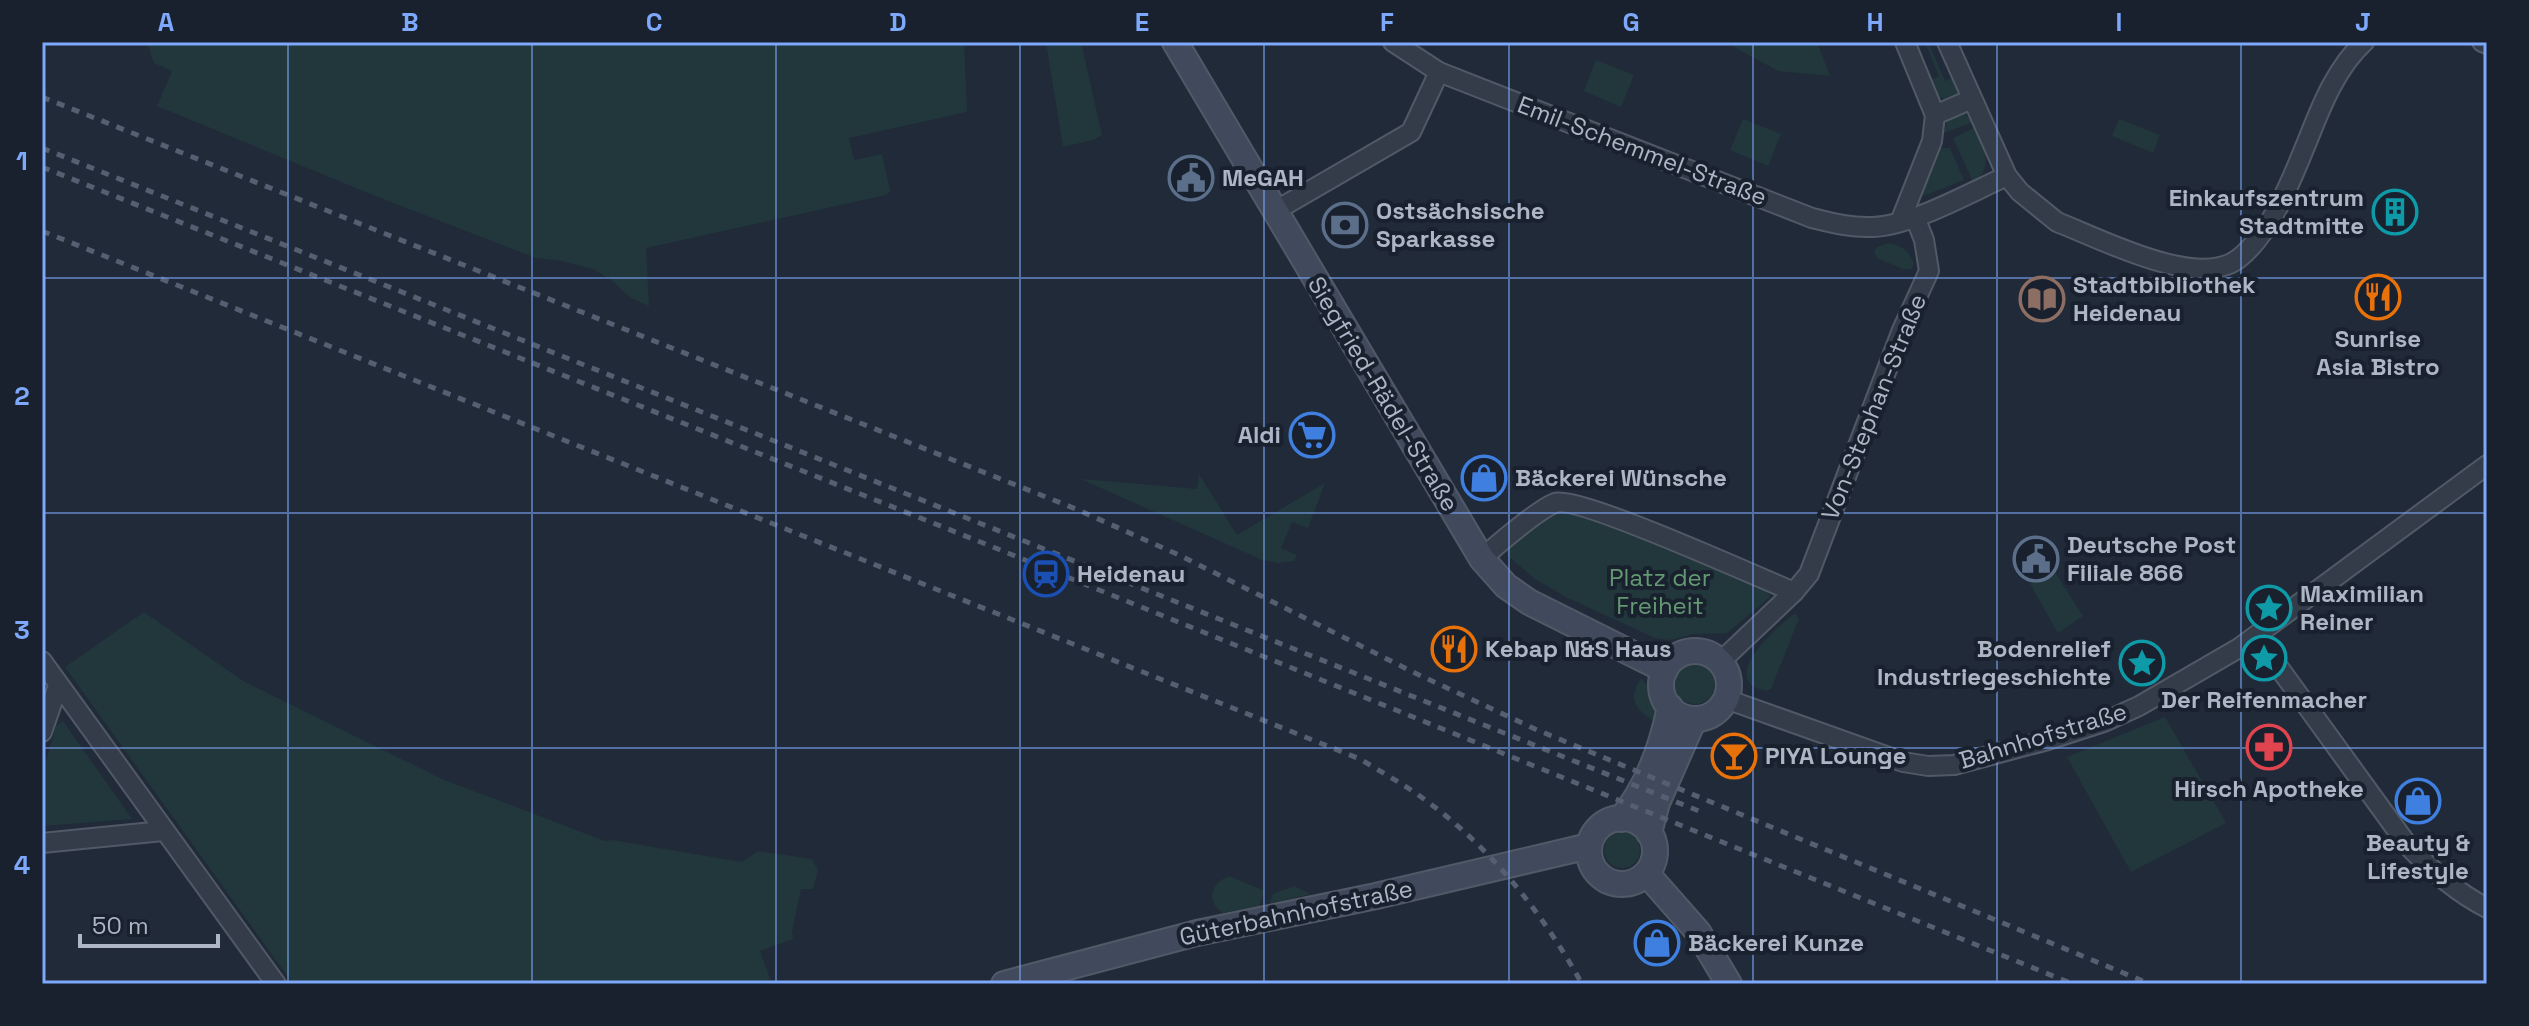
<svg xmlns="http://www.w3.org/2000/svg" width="2529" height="1026" viewBox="0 0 2529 1026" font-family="'Space Grotesk',sans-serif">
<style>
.green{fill:#22373b}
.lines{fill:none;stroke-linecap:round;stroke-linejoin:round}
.street-casing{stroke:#515967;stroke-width:22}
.secondary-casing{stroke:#515967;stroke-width:28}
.street{stroke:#343c4a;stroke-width:18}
.secondary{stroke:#414a5d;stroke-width:24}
.rail{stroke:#555f71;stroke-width:5;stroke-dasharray:8 8;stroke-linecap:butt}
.grid{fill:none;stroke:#7da8fc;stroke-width:2;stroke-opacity:0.55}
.labels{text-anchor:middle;stroke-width:8;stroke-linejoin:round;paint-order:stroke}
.street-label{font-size:24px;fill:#aeb6c6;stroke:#19212e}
.poi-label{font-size:24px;font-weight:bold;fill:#aeb6c6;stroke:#19212e;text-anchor:start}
.park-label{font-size:24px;fill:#649873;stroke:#19212e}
.neatline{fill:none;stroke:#7da8fc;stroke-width:3}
.grid-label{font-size:26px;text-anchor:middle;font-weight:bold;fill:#7da8fc}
</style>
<rect width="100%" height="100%" fill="#202a39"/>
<g class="green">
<path d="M142 42H964L967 112 849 138 854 160 882 154 890 191 886 195 646 248 649 306 631 298 611 280 593 269 562 261 536 258 373 195 157 106 172 71 154 63 148 46Z"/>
<path d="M1046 42H1081L1102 135 1093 140 1063 147Z"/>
<path d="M1725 42H1817L1830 76 1778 71Z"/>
<path d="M1925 42H1928L1945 81 1955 77 1960 88 1957 96 1950 101 1937 96 1929 81 1939 76Z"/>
<path d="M1596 60 1634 75 1621 107 1584 91Z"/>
<path d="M1964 113 1973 122 1944 133 1947 120Z"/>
<path d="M1743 119 1781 134 1768 166 1730 150Z"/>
<path d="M2119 119 2160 135 2153 153 2112 136Z"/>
<path d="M1976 127C1984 147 1995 168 1973 182L1953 138Z"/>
<path d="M1938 148H1950L1964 180 1918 198Z"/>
<path d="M1888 243C1901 245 1910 251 1914 264L1911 269H1903L1877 258 1874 252 1877 247Z"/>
<path d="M1199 474 1237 535 1325 483 1308 528 1292 522 1281 548 1297 555 1294 561 1279 563 1262 560 1081 479 1197 489Z"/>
<path d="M1574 508 1766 587 1770 597 1727 633 1693 634 1670 640 1655 638 1568 598 1535 579 1507 555 1508 544 1556 510Z"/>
<path d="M2053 569 2083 616 2058 633 2030 584Z"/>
<path d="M144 612 243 681 442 779 605 841 612 840 742 862 758 851 812 859 818 870 813 889H801L792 932 793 939 760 951 772 984H293L65 667Z"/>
<path d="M1795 613 1799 619 1771 689 1766 691C1715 680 1778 626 1795 613Z"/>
<circle cx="1695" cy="684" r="20"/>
<path d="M1641 678C1653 692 1657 705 1657 723 1637 710 1626 702 1641 678Z"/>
<path d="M2165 717 2226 823 2131 872 2067 757Z"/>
<path d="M63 721 132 819 42 826V776L56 726Z"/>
<circle cx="1622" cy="850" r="18"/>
<path d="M1229 876 1265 891 1259 906 1223 913C1205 901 1211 883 1229 876Z"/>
<path d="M1294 886 1311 894 1270 903 1273 894Z"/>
</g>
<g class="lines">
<g class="street-casing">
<g id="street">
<path d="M1393 42 1439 72 1812 218C1832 223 1851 228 1873 227 1911 226 1971 192 2007 176"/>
<path d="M1905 42 1935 115"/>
<path d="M1947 42 2007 176 2020 192 2057 222C2099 238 2197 290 2238 259 2272 233 2293 176 2309 137 2322 104 2337 67 2364 42"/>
<path d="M2482 42 2487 44"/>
<path d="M1275 211 1411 132 1439 72"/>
<path d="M1900 222 1932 141 1935 115 1972 99"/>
<path d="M1482 559C1495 546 1539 509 1555 503 1578 495 1760 578 1794 592"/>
<path d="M2256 636 2409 847C2434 872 2456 892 2487 908"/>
<path d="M42 661 276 984"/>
<path d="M1720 662 1794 592 1809 574 1902 330 1929 271 1924 240 1915 217"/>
<path d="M1726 699 1903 762 1928 766 1954 765 2048 740 2104 722 2139 706 2239 648 2487 465"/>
<path d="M42 732 58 686"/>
<path d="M42 843 163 831"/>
</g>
</g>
<g class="secondary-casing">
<g id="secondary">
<path d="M1175 42 1482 559 1506 586 1529 602 1665 670"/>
<circle cx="1695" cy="685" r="34"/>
<circle cx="1622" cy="851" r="33"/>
<path d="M1621 819C1647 788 1662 746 1670 707"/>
<path d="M1649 833 1657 803 1694 719"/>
<path d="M1647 874 1698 932 1729 984"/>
<path d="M1004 984 1197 933 1376 896 1589 846"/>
</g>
</g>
<use href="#street" class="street"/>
<use href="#secondary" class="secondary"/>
<g class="rail">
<path d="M42 97 1076 509 1179 555 1415 673 1535 729 2150 984"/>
<path d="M42 148 1704 813"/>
<path d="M42 167 993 547 2073 984"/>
<path d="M42 231 1360 759C1383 773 1407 786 1428 802 1492 849 1544 915 1582 984"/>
</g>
</g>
<path class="grid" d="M288 42V984M532 42V984M776 42V984M1020 42V984M1264 42V984M1509 42V984M1753 42V984M1997 42V984M2241 42V984M42 278H2487M42 513H2487M42 748H2487"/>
<defs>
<g id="civic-ring" transform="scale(2.3)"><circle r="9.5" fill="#19212e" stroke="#5c6f8a" stroke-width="1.5"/><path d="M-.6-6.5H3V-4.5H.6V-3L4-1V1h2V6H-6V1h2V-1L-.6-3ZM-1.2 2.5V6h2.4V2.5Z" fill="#5c6f8a"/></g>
<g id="building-ring" transform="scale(2.3)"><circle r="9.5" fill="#19212e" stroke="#0f9aa8" stroke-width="1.5"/><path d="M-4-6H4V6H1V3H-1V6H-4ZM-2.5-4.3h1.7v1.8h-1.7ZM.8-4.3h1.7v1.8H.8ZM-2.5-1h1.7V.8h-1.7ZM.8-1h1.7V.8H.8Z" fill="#0f9aa8"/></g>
<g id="bank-ring" transform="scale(2.3)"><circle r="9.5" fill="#19212e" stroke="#5c6f8a" stroke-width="1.5"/><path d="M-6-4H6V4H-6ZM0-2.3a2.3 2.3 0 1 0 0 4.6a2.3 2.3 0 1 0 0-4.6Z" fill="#5c6f8a"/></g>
<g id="restaurant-ring" transform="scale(2.3)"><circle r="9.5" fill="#19212e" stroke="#e8710a" stroke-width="1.5"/><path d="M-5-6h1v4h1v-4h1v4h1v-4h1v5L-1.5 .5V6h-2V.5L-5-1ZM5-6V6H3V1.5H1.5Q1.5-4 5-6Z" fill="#e8710a"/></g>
<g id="library-ring" transform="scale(2.3)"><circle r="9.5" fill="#19212e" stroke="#8d6e63" stroke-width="1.5"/><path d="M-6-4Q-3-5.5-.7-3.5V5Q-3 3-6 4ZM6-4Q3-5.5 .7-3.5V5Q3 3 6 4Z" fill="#8d6e63"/></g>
<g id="supermarket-ring" transform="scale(2.3)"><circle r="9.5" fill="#19212e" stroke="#3f7fe0" stroke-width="1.5"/><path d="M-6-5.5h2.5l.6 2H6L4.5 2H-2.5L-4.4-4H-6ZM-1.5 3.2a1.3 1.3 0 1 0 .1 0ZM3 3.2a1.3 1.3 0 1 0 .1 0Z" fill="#3f7fe0"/></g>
<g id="shop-ring" transform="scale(2.3)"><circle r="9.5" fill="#19212e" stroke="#3f7fe0" stroke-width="1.5"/><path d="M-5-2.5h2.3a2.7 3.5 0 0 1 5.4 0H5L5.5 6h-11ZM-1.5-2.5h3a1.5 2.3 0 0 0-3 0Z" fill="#3f7fe0"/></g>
<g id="station-ring" transform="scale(2.3)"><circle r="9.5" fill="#19212e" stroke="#1a4fb4" stroke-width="1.5"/><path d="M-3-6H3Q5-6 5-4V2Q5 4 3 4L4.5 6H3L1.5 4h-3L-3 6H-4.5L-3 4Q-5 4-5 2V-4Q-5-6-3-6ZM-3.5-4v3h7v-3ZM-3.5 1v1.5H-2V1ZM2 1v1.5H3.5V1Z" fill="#1a4fb4"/></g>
<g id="sight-ring" transform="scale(2.3)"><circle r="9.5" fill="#19212e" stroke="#0f9aa8" stroke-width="1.5"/><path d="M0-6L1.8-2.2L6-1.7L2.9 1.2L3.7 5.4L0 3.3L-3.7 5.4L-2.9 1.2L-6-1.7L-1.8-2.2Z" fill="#0f9aa8"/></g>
<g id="pharmacy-ring" transform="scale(2.3)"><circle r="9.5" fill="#19212e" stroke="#e0444e" stroke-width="1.5"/><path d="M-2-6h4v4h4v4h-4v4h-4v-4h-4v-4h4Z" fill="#e0444e"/></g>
<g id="bar-ring" transform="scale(2.3)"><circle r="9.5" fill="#19212e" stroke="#e8710a" stroke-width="1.5"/><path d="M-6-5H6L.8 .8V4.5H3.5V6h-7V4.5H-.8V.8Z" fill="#e8710a"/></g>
</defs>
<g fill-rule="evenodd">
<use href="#civic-ring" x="1191" y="178"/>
<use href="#building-ring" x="2395" y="212"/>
<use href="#bank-ring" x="1345" y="225"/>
<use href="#restaurant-ring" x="2378" y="297"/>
<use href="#library-ring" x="2042" y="299"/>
<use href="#supermarket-ring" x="1312" y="435"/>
<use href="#shop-ring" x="1484" y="478"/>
<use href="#civic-ring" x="2036" y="559"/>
<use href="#station-ring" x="1046" y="574"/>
<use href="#sight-ring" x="2269" y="608"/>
<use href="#restaurant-ring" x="1454" y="649"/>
<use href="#sight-ring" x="2264" y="658"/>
<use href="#sight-ring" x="2142" y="663"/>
<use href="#pharmacy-ring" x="2269" y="747"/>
<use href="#bar-ring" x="1734" y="756"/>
<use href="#shop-ring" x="2418" y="801"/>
<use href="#shop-ring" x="1657" y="943"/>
</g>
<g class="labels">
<g class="street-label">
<text transform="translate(1642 151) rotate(21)" y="8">Emil-Schemmel-Straße</text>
<text transform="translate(1383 394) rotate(59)" y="8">Siegfried-Rädel-Straße</text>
<text transform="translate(1874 407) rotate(-68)" y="8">Von-Stephan-Straße</text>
<text transform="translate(2043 736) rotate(-17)" y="8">Bahnhofstraße</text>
<text transform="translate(1296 913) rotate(-12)" y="8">Güterbahnhofstraße</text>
</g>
<g class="poi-label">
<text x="1222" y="186">MeGAH</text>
<text x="2364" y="206" text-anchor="end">Einkaufszentrum<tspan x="2364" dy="28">Stadtmitte</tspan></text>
<text x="1376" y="219">Ostsächsische<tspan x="1376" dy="28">Sparkasse</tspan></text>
<text x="2073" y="293">Stadtbibliothek<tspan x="2073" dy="28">Heidenau</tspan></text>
<text x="2378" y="347" text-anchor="middle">Sunrise<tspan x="2378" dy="28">Asia Bistro</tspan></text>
<text x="1281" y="443" text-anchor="end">Aldi</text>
<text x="1515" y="486">Bäckerei Wünsche</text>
<text x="2067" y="553">Deutsche Post<tspan x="2067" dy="28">Filiale 866</tspan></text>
<text x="1077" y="582">Heidenau</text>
<text x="2300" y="602">Maximilian<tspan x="2300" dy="28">Reiner</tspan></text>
<text x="1485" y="657">Kebap N&amp;S Haus</text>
<text x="2111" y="657" text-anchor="end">Bodenrelief<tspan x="2111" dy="28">Industriegeschichte</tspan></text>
<text x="2264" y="708" text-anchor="middle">Der Reifenmacher</text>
<text x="1765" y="764">PIYA Lounge</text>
<text x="2269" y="797" text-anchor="middle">Hirsch Apotheke</text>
<text x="2418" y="851" text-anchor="middle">Beauty &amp;<tspan x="2418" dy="28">Lifestyle</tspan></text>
<text x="1688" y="951">Bäckerei Kunze</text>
</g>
<g class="park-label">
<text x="1660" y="586">Platz der<tspan x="1660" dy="28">Freiheit</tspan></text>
</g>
</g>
<rect width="2529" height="1026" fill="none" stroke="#19212e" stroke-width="88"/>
<path d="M80 934v12h138v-12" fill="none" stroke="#aeb6c6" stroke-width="4"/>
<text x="92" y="934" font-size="24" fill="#aeb6c6" stroke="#19212e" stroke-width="6" paint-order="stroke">50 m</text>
<rect x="44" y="44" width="2441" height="938" class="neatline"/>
<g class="grid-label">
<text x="166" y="31">A</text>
<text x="410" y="31">B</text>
<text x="654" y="31">C</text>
<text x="898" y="31">D</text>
<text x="1142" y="31">E</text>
<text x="1387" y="31">F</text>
<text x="1631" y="31">G</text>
<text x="1875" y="31">H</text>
<text x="2119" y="31">I</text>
<text x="2363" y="31">J</text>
<text x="22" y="170">1</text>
<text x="22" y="405">2</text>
<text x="22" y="639">3</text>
<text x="22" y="874">4</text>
</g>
</svg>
